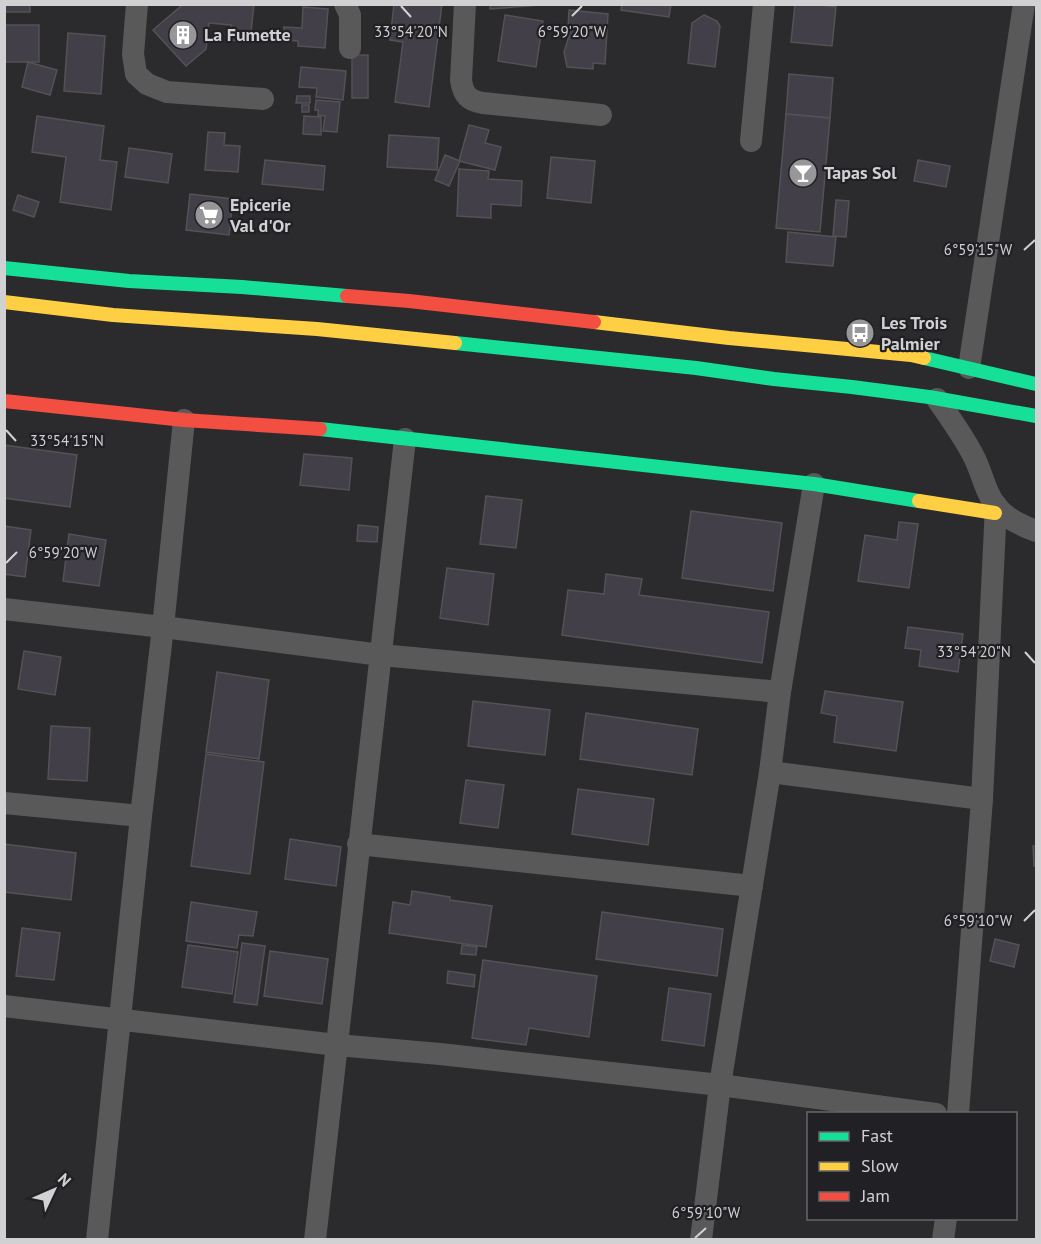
<svg xmlns="http://www.w3.org/2000/svg" width="1041" height="1244" viewBox="0 0 1041 1244" font-family="'PT Sans',sans-serif">
<style>
.building{fill:#423f48;stroke:#535255;stroke-width:1.5}
.lines{fill:none;stroke-linecap:round;stroke-linejoin:round}
.street{stroke:#59595a;stroke-width:22}
.fast{stroke:#16e098;stroke-width:14}
.slow{stroke:#ffcf43;stroke-width:14}
.jam{stroke:#f24e42;stroke-width:14}
.ticks{fill:none;stroke:#d1d1d4;stroke-width:2}
.labels{text-anchor:middle;stroke-width:4.5;stroke-linejoin:round;paint-order:stroke}
.poi-label{font-size:18px;font-weight:bold;fill:#d1d1d4;stroke:#212024;text-anchor:start}
.ticks-label{font-size:15px;text-anchor:middle;fill:#d1d1d4;stroke:#212024;stroke-width:4.5;stroke-linejoin:round;paint-order:stroke}
</style>
<rect width="100%" height="100%" fill="#2b2a2d"/>
<g class="building">
<rect x="4" y="4" width="26" height="8"/>
<path d="M180 4H254L250 42 229 40 231 25 209 23 206 49 186 66 153 30 181 6Z"/>
<path d="M394 4H442L429 107 395 102 403 42 390 40Z"/>
<path d="M490 4H552L490 9Z"/>
<path d="M622 4H671L669 17 621 10Z"/>
<path d="M795 4H814L836 7 832 46 791 42Z"/>
<path d="M303 7 328 9 325 48 298 46V41L284 40V27L302 28Z"/>
<path d="M569 10 608 14 605 64 593 63V69L567 67 564 52 571 30 568 29Z"/>
<path d="M505 15 543 21 536 67 498 61Z"/>
<path d="M704 15 717 21 720 26 715 67 688 63 692 23Z"/>
<rect x="4" y="25" width="35" height="37"/>
<path d="M68 33 105 36 101 94 64 91Z"/>
<rect x="352" y="55" width="16" height="43"/>
<path d="M28 62 57 70 50 95 22 87Z"/>
<path d="M301 67 346 71 343 100 316 97 317 88 299 87Z"/>
<path d="M789 74 833 78 830 118 786 114Z"/>
<path d="M297 96H310V103H296Z"/>
<path d="M316 100 340 102 337 132 323 131 325 116 318 115V110H315Z"/>
<rect x="302" y="105" width="7" height="7"/>
<path d="M786 114 830 118 820 232 776 228Z"/>
<path d="M37 116 104 126 100 160 117 162 111 210 60 202 66 157 32 152Z"/>
<path d="M304 116 321 117V135L303 134Z"/>
<path d="M469 125 489 130 485 143 501 147 495 170 459 161Z"/>
<path d="M208 132 225 133 224 145 240 146 238 172 205 170Z"/>
<path d="M389 135 439 138 437 170 387 167Z"/>
<path d="M129 148 172 154 168 183 125 177Z"/>
<path d="M445 155 460 161 449 186 435 180Z"/>
<path d="M551 157 595 161 591 203 547 198Z"/>
<path d="M265 160 325 166 323 190 262 184Z"/>
<path d="M918 160 950 166 946 187 914 181Z"/>
<path d="M459 169 489 171 488 179 522 181 521 206 491 204V218L457 216Z"/>
<path d="M190 194 233 199 229 235 186 230Z"/>
<path d="M18 195 39 202 34 217 13 210Z"/>
<path d="M836 200 849 201 846 237 833 236Z"/>
<path d="M788 232 836 237 833 266 786 262Z"/>
<path d="M4 445 77 455 70 507 4 498Z"/>
<path d="M304 454 352 458 349 490 300 485Z"/>
<path d="M486 496 522 500 516 548 480 544Z"/>
<path d="M691 511 782 523 773 591 682 578Z"/>
<path d="M899 522 918 524 909 588 858 581 865 535 897 540Z"/>
<path d="M358 525 378 527 377 542 357 541Z"/>
<path d="M4 526 31 530 25 577 4 574Z"/>
<path d="M69 534 106 540 99 586 63 581Z"/>
<path d="M447 568 494 574 488 625 440 618Z"/>
<path d="M606 574 642 579 639 595 769 612 762 663 562 635 568 590 604 594Z"/>
<path d="M908 627 963 634 958 672 919 666 921 650 905 648Z"/>
<path d="M24 651 61 657 55 695 18 689Z"/>
<path d="M217 672 269 680 259 759 206 752Z"/>
<path d="M825 691 903 702 896 751 834 742 837 716 821 713Z"/>
<path d="M473 701 550 710 545 755 468 746Z"/>
<path d="M586 713 698 729 692 775 580 759Z"/>
<path d="M51 726 90 728 87 781 48 779Z"/>
<path d="M206 754 264 762 250 874 191 866Z"/>
<path d="M466 780 504 785 498 828 460 823Z"/>
<path d="M578 789 654 799 648 845 572 834Z"/>
<path d="M290 839 341 847 336 886 285 879Z"/>
<path d="M4 844 76 853 71 900 4 892Z"/>
<path d="M1033 846H1036V866H1034Z"/>
<path d="M412 891 450 897V900L492 906 486 947 389 933 393 902 410 905Z"/>
<path d="M191 902 257 912 253 936 239 935 237 948 186 941Z"/>
<path d="M602 912 723 929 717 976 596 959Z"/>
<path d="M22 928 60 933 54 980 16 976Z"/>
<path d="M995 939 1019 945 1014 967 990 961Z"/>
<path d="M242 943 265 946 257 1005 234 1002Z"/>
<path d="M188 945 238 952 232 994 182 987Z"/>
<path d="M462 945 477 947 476 955 461 954Z"/>
<path d="M270 951 328 959 322 1004 264 996Z"/>
<path d="M483 960 597 976 589 1037 529 1028 526 1045 472 1038Z"/>
<path d="M448 971 475 975 474 987 447 983Z"/>
<path d="M669 988 711 994 704 1046 662 1040Z"/>
</g>
<g class="lines">
<g class="street">
<path d="M137 4 133 54 136 74 147 84 167 92 263 99"/>
<path d="M345 4 350 15V48"/>
<path d="M465 4 461 80C463 95 469 101 483 103L601 115"/>
<path d="M751 141 764 4"/>
<path d="M969 368 1024 4"/>
<path d="M937 399C950 418 964 437 974 457 980 469 983 481 988 492 997 514 1015 523 1036 531"/>
<path d="M4 609 163 627 381 655 780 692"/>
<path d="M770 772 982 799"/>
<path d="M4 803 141 816"/>
<path d="M358 844 752 886"/>
<path d="M4 1006 337 1045 440 1054 720 1085 936 1114"/>
<path d="M958 1114 982 799 996 505"/>
<path d="M97 1240 141 816 163 627 184 420"/>
<path d="M315 1240 405 439"/>
<path d="M701 1240 720 1085 770 772 780 692 814 484"/>
<path d="M943 1240 946 1218"/>
</g>
<g class="fast">
<path d="M4 268 129 281 242 287 347 296"/>
<path d="M455 343 696 368 774 379 852 387 929 397 1036 416"/>
<path d="M924 358 1036 384"/>
<path d="M320 429 814 484 919 501"/>
</g>
<g class="slow">
<path d="M4 302 113 315 317 329 455 343"/>
<path d="M594 322 729 338 911 355 924 358"/>
<path d="M919 501 995 513"/>
</g>
<g class="jam">
<path d="M347 296 409 301 594 322"/>
<path d="M4 401 184 420 320 429"/>
</g>
</g>
<path class="ticks" d="M401 6 411 17M572 16 582 6M1024 250 1035 240M6 430 16 441M6 563 17 552M1025 652 1035 663M1024 921 1035 910M695 1238 706 1228"/>
<defs>
<g id="building-disc" transform="scale(1.5)"><circle r="9.5" fill="#97979a" stroke="#212024"/><path d="M-4-6H4V6H1V3H-1V6H-4ZM-2.5-4.3h1.7v1.8h-1.7ZM.8-4.3h1.7v1.8H.8ZM-2.5-1h1.7V.8h-1.7ZM.8-1h1.7V.8H.8Z" fill="#fff"/></g>
<g id="bar-disc" transform="scale(1.5)"><circle r="9.5" fill="#97979a" stroke="#212024"/><path d="M-6-5H6L.8 .8V4.5H3.5V6h-7V4.5H-.8V.8Z" fill="#fff"/></g>
<g id="supermarket-disc" transform="scale(1.5)"><circle r="9.5" fill="#97979a" stroke="#212024"/><path d="M-6-5.5h2.5l.6 2H6L4.5 2H-2.5L-4.4-4H-6ZM-1.5 3.2a1.3 1.3 0 1 0 .1 0ZM3 3.2a1.3 1.3 0 1 0 .1 0Z" fill="#fff"/></g>
<g id="bus-disc" transform="scale(1.5)"><circle r="9.5" fill="#97979a" stroke="#212024"/><path d="M-5-6H5V4H4V6H2V4H-2V6H-4V4H-5ZM-3.5-4V0h7V-4ZM-3.5 1.2v1.5H-2V1.2ZM2 1.2v1.5H3.5V1.2Z" fill="#fff"/></g>
</defs>
<g fill-rule="evenodd">
<use href="#building-disc" x="183" y="35"/>
<use href="#bar-disc" x="803" y="173"/>
<use href="#supermarket-disc" x="209" y="215"/>
<use href="#bus-disc" x="860" y="333"/>
</g>
<g class="labels">
<g class="poi-label">
<text x="204" y="41">La Fumette</text>
<text x="824" y="179">Tapas Sol</text>
<text x="230" y="211">Epicerie<tspan x="230" dy="21">Val d'Or</tspan></text>
<text x="881" y="329">Les Trois<tspan x="881" dy="21">Palmier</tspan></text>
</g>
</g>
<g class="ticks-label">
<text x="572" y="37">6°59'20"W</text>
<text x="411" y="37">33°54'20"N</text>
<text x="978" y="255">6°59'15"W</text>
<text x="67" y="446">33°54'15"N</text>
<text x="63" y="558">6°59'20"W</text>
<text x="974" y="657">33°54'20"N</text>
<text x="978" y="926">6°59'10"W</text>
<text x="706" y="1218">6°59'10"W</text>
</g>
<rect width="1041" height="1244" fill="none" stroke="#d1d1d4" stroke-width="12"/>
<rect x="807" y="1112" width="210" height="108" fill="#212024" stroke="#67676a" stroke-width="1.5"/>
<rect x="819" y="1132" width="30" height="9" fill="#16e098" stroke="#67676a" stroke-width="1.5"/>
<text x="861" y="1142" font-size="18" fill="#d1d1d4">Fast</text>
<rect x="819" y="1162" width="30" height="9" fill="#ffcf43" stroke="#67676a" stroke-width="1.5"/>
<text x="861" y="1172" font-size="18" fill="#d1d1d4">Slow</text>
<rect x="819" y="1192" width="30" height="9" fill="#f24e42" stroke="#67676a" stroke-width="1.5"/>
<text x="861" y="1202" font-size="18" fill="#d1d1d4">Jam</text>
<g transform="translate(54 1190) rotate(46)" stroke="#212024" stroke-width="4.5" paint-order="stroke">
<path d="M0-4.5L10 22L0 15L-10 22Z" fill="#d1d1d4"/>
<text y="-9" font-size="16" font-weight="bold" text-anchor="middle" fill="#d1d1d4">N</text>
</g>
</svg>
